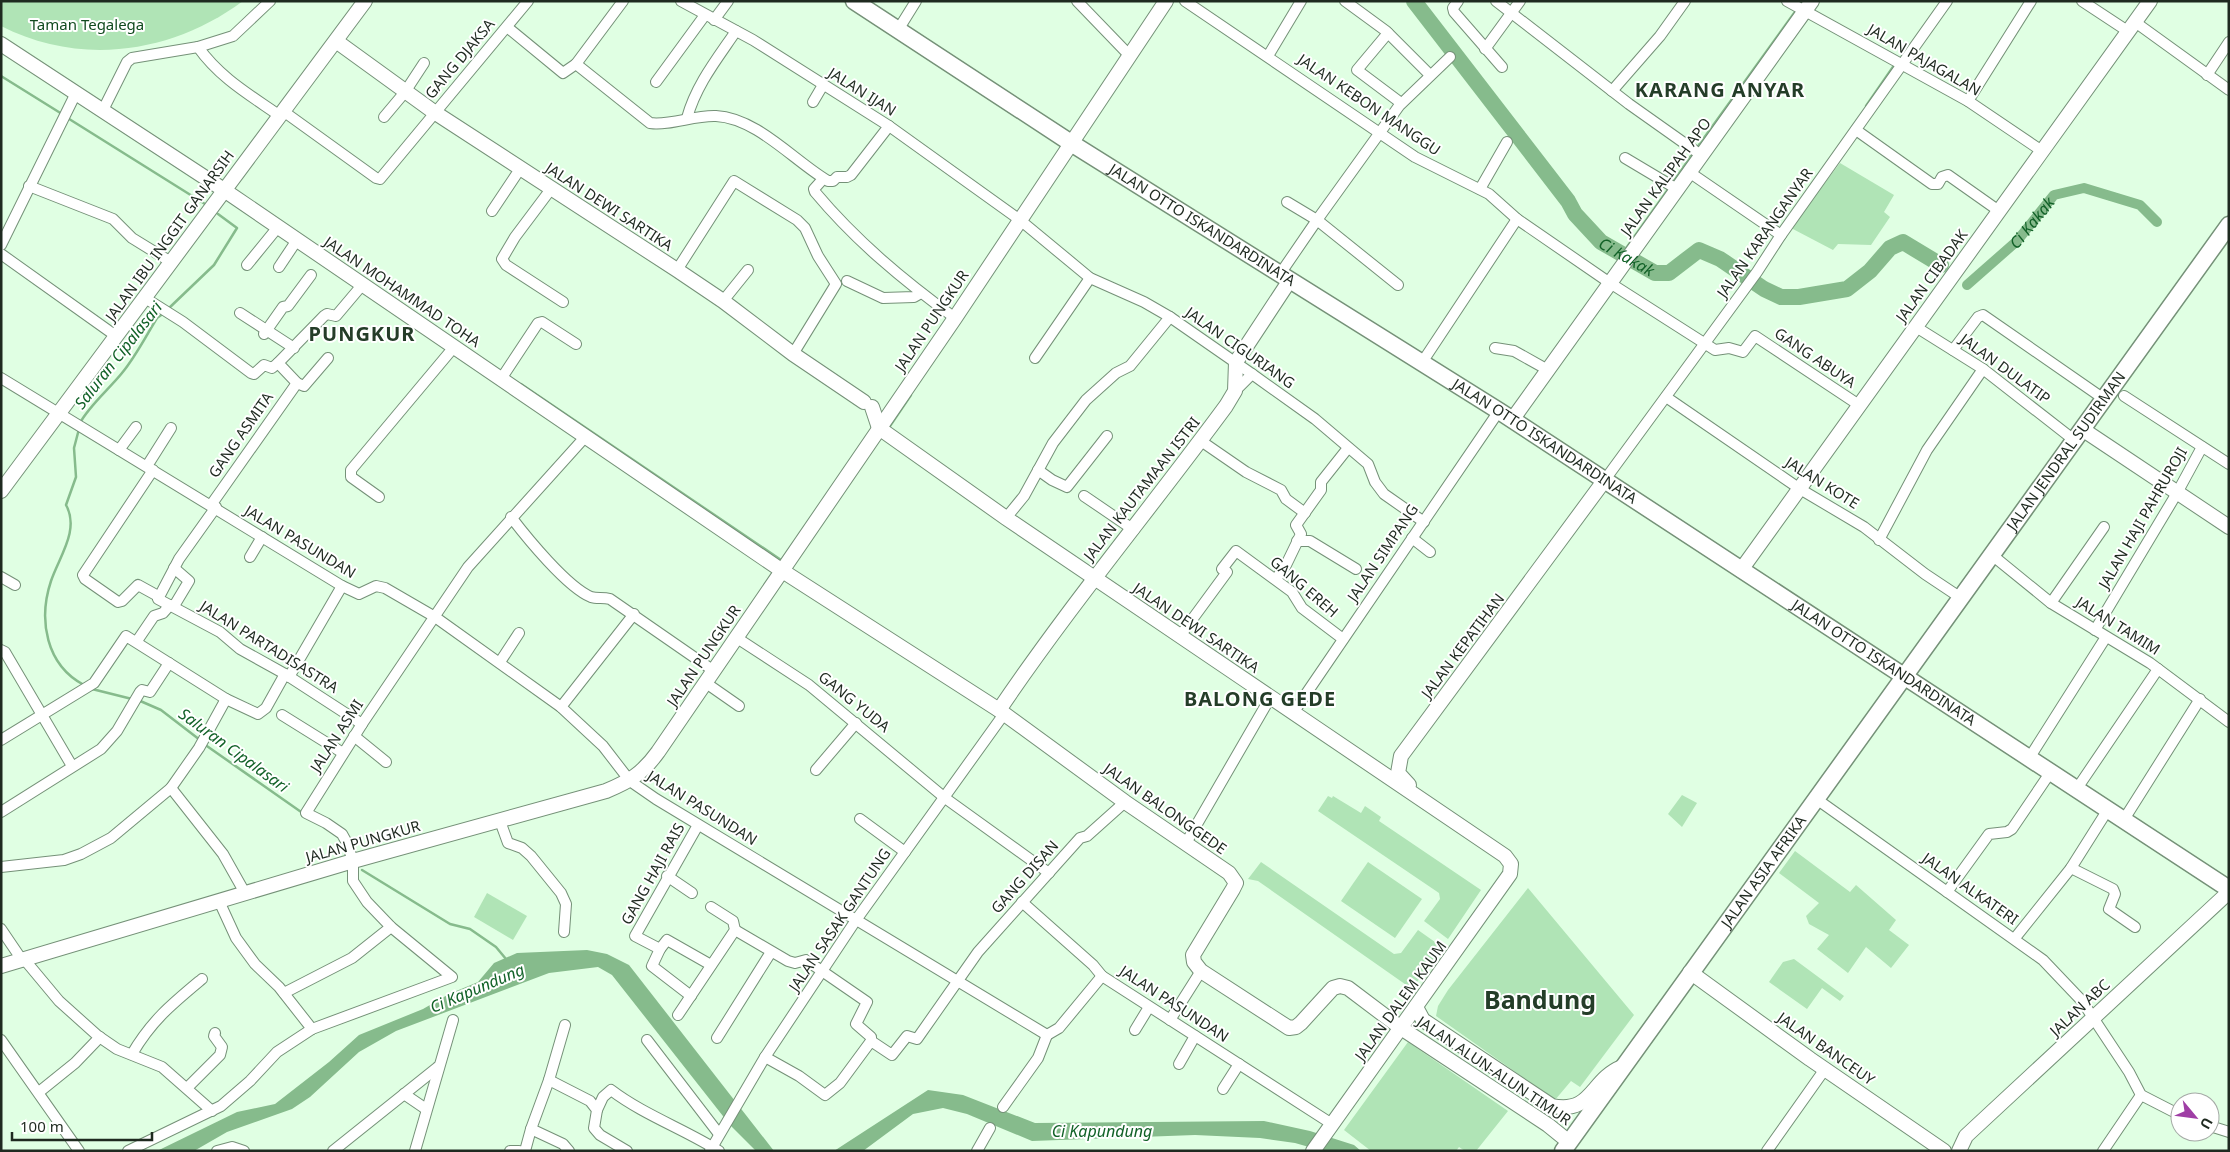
<svg xmlns="http://www.w3.org/2000/svg" width="2230" height="1152" viewBox="0 0 2230 1152" font-family="'Noto Sans',sans-serif">
<style>
.green{fill:#b0e4b6}
.water{fill:#86bb8c}
.lines{fill:none;stroke-linecap:round;stroke-linejoin:round}
.stream{stroke:#86bb8c;stroke-width:2.5}
.canal{stroke:#86bb8c;stroke-width:10}
.river{stroke:#86bb8c;stroke-width:16}
.street-casing{stroke:#759178;stroke-width:12}
.secondary-casing{stroke:#759178;stroke-width:16}
.primary-casing{stroke:#759178;stroke-width:19}
.street{stroke:#fff;stroke-width:10}
.secondary{stroke:#fff;stroke-width:14}
.primary{stroke:#fff;stroke-width:16}
.labels{text-anchor:middle;stroke-width:4;stroke-linejoin:round;paint-order:stroke}
.park-label{font-size:15px;fill:#114b1f;stroke:#fff}
.street-label{font-size:15px;fill:#1f2a20;stroke:#fff}
.water-label{font-size:16px;font-style:italic;fill:#126228;stroke:#fff}
.district-label{font-size:20px;font-weight:bold;letter-spacing:1px;fill:#243d28;stroke:#fff}
.town-label{font-size:25px;font-weight:bold;fill:#243d28;stroke:#fff}
</style>
<rect width="100%" height="100%" fill="#e0ffe3"/>
<g class="green">
<path d="M1 1H243C173 53 81 67 1 26Z"/>
<path d="M1840 163 1894 195 1884 212 1890 217 1871 245 1838 244 1833 250 1791 228Z"/>
<path d="M1682 795 1697 803 1682 827 1668 814Z"/>
<path d="M1328 796 1332 798 1333 796 1361 813 1365 806 1381 817 1379 821 1481 890 1448 939 1424 921 1440 899 1439 893 1318 811Z"/>
<path d="M1795 851 1850 892 1856 885 1896 920 1889 930 1909 945 1891 968 1866 947 1848 973 1817 949 1829 935 1809 924 1806 916 1819 903 1779 873Z"/>
<path d="M1261 862 1394 954 1401 953 1418 930 1442 947 1412 989 1258 881 1248 879Z"/>
<path d="M1368 862 1422 899 1395 938 1341 901Z"/>
<path d="M1528 888 1634 1015 1580 1087 1571 1081 1555 1100 1436 1016 1438 1006 1448 990Z"/>
<path d="M487 893 527 916 513 940 474 917Z"/>
<path d="M1794 959 1844 996 1840 1001 1822 988 1807 1009 1769 982 1783 962Z"/>
<path d="M1408 1042 1508 1111 1476 1151H1465L1459 1147 1456 1151H1371L1344 1130Z"/>
</g>
<g class="water">
<path d="M587 950 607 954 629 965 774 1151H756L730 1125 612 975 598 967 549 973 396 1031 359 1052 310 1097 292 1109 227 1132 194 1151H157L237 1112 275 1104 329 1062 359 1035 423 1009 449 994 478 982 494 963 517 953Z"/>
<path d="M928 1090 963 1095 1035 1123 1264 1121 1310 1131 1354 1145 1361 1151H1323L1295 1143 1260 1138 1195 1135 1032 1141 967 1114 943 1108 913 1114 863 1151H834Z"/>
</g>
<g class="lines">
<g class="stream">
<path d="M1 76 62 114"/>
<path d="M1866 106 1895 64"/>
<path d="M66 117 205 204"/>
<path d="M1696 149 1797 9"/>
<path d="M1672 184 1693 153"/>
<path d="M1622 254 1669 188"/>
<path d="M168 309 214 265 237 228 218 214"/>
<path d="M521 384 784 562"/>
<path d="M80 423C88 407 110 388 122 373 136 356 146 336 157 318L164 313"/>
<path d="M79 429 74 448 76 477 66 505C80 530 59 557 51 581 38 620 46 665 84 685"/>
<path d="M888 429 911 395"/>
<path d="M92 689 132 699"/>
<path d="M138 700 161 710 200 740"/>
<path d="M204 744 304 814"/>
<path d="M362 870 450 924 470 929 496 947 506 959"/>
</g>
<path class="canal" id="s1" d="M1967 285 2017 241 2054 195 2084 188 2140 205 2157 222"/>
<path class="river" id="s2" d="M1414 1 1568 201 1575 214 1601 242 1655 273H1669L1699 250 1720 259 1764 289 1781 297H1799L1847 289 1870 271 1890 248 1903 242 1941 265"/>
<g class="street-casing">
<g id="street">
<path d="M681 1 753 40 889 126 1020 220 1090 278 1144 302 1170 317 1252 374 1315 419 1368 464 1375 482 1384 494 1424 522"/>
<path d="M1077 1 1130 56"/>
<path d="M1185 1 1415 157 1489 194 1517 219 1610 283 1715 350 1729 348 1743 352 1755 336 1859 405"/>
<path d="M1345 1 1386 31 1429 74"/>
<path d="M1458 1 1453 8 1454 12 1502 67"/>
<path d="M1496 1 1629 104 1701 155"/>
<path d="M1787 1 1968 101 2042 151"/>
<path d="M2082 1 2129 32"/>
<path d="M714 20 728 1"/>
<path d="M2135 22 2229 90"/>
<path d="M507 27 563 73 576 64 650 123C670 126 694 115 716 116 757 118 794 161 828 181H833L837 177H847L851 175 889 126"/>
<path d="M898 30 916 1"/>
<path d="M1388 33 1357 70 1401 103"/>
<path d="M198 47C220 78 250 95 280 116"/>
<path d="M1485 49 1520 1"/>
<path d="M1268 56 1301 1"/>
<path d="M576 64 623 1"/>
<path d="M2207 75 2229 42"/>
<path d="M656 82 705 15"/>
<path d="M1612 91 1660 36 1685 1"/>
<path d="M1968 101 2031 1"/>
<path d="M813 102 823 85"/>
<path d="M103 110 127 62 132 58 198 47 233 36 270 1"/>
<path d="M283 111 376 178 380 179 528 1"/>
<path d="M384 117 405 92 424 63"/>
<path d="M687 118C696 85 717 59 736 31"/>
<path d="M1856 130 1932 184H1938L1942 177 1948 175 1999 211"/>
<path d="M1625 158 1677 189"/>
<path d="M1689 172 1781 235"/>
<path d="M823 179 814 189 815 192C856 241 903 280 955 318"/>
<path d="M29 186 113 219 132 238 171 262"/>
<path d="M551 189 515 237 502 259 506 265 563 302"/>
<path d="M1480 189 1507 142"/>
<path d="M1287 202 1317 220 1399 106 1450 57"/>
<path d="M492 211 520 169"/>
<path d="M1 245 76 93"/>
<path d="M1 254 116 336"/>
<path d="M247 265 278 227"/>
<path d="M279 267 297 240"/>
<path d="M677 270 734 181 797 220 805 228 818 256 836 284 793 354"/>
<path d="M1280 274 1317 220 1398 285"/>
<path d="M847 281 883 298 914 297 921 293"/>
<path d="M145 298 183 322 251 373 254 374 264 365 272 368 278 363"/>
<path d="M723 301 748 270"/>
<path d="M240 313 294 348"/>
<path d="M1916 327 1983 369 2074 440"/>
<path d="M264 334 283 307 288 306 311 275"/>
<path d="M1495 348 1514 351 1548 370"/>
<path d="M1953 350 1978 317 1983 315 2104 399"/>
<path d="M328 358 304 386 297 383 278 363 324 316 327 314 336 316 363 284"/>
<path d="M1035 358 1090 278"/>
<path d="M1421 364 1517 219"/>
<path d="M1 378 342 586 359 594 376 586 385 588 435 617 561 707 603 746 630 781 656 799 1047 1035"/>
<path d="M501 379 538 323 542 322 576 344"/>
<path d="M1235 391 1252 374"/>
<path d="M2124 396 2229 464"/>
<path d="M1666 397 1800 489 1864 527 1925 574 1961 598"/>
<path d="M1201 441 1246 472 1281 490 1286 499 1305 513"/>
<path d="M119 450 136 427"/>
<path d="M147 466 171 428"/>
<path d="M153 470 83 575 85 579 118 602 122 601 138 585 158 596"/>
<path d="M1038 470 1052 480 1067 487 1107 436"/>
<path d="M1604 481 1757 272 1781 235 1947 1"/>
<path d="M1084 496 1134 530"/>
<path d="M379 497 351 477V470L454 347"/>
<path d="M211 505 297 383"/>
<path d="M216 507 179 559 158 599 220 632 240 649 285 674 362 724"/>
<path d="M511 517C527 538 567 587 591 597 597 599 603 597 610 599L714 671"/>
<path d="M1006 518 1024 496 1053 443 1086 400 1116 373 1130 366 1170 317"/>
<path d="M1412 538 1430 552"/>
<path d="M1879 540 1927 450 1983 369"/>
<path d="M1297 541H1310L1356 569"/>
<path d="M1992 555 2051 603 2150 663 2229 722"/>
<path d="M250 557 262 537"/>
<path d="M1 577 15 585"/>
<path d="M1276 579 1286 565 1301 534 1296 525 1321 490V482L1348 448"/>
<path d="M2051 603 2104 527"/>
<path d="M174 606 189 581 174 568"/>
<path d="M2095 630 2177 493 2202 447"/>
<path d="M1180 636 1227 572 1222 569 1236 551 1292 592 1302 608 1343 639"/>
<path d="M737 638 809 685 945 798 1049 873"/>
<path d="M137 641 154 616 163 613 170 605"/>
<path d="M1 650 5 652 72 766"/>
<path d="M500 662 519 633"/>
<path d="M289 677 342 586"/>
<path d="M706 683 739 706"/>
<path d="M561 707 634 614"/>
<path d="M1293 713 1499 411"/>
<path d="M282 715 343 753"/>
<path d="M354 736 386 762"/>
<path d="M1 740 94 683 126 636 226 699 258 714 266 708 285 674"/>
<path d="M2028 760 2106 637"/>
<path d="M816 770 856 723"/>
<path d="M171 788 223 854 245 893"/>
<path d="M2076 790 2158 669"/>
<path d="M1815 798 2043 960 2082 1001 2129 1072 2141 1095 2180 1115"/>
<path d="M1 812 101 749 117 731 140 692 142 690 150 692 169 663"/>
<path d="M860 819 905 852"/>
<path d="M500 821 508 843 522 848 531 856 561 893 566 904 564 932"/>
<path d="M2123 821 2200 699"/>
<path d="M698 825 635 936 660 949 667 940 711 965"/>
<path d="M1186 843 1270 698"/>
<path d="M1 867 64 860 81 854 111 838 171 788 199 748 226 699"/>
<path d="M2071 868 2113 889 2115 894 2109 909 2135 927"/>
<path d="M667 876 692 893"/>
<path d="M1947 892 1989 834 2007 832 2012 829 2050 773"/>
<path d="M219 901 236 938 255 964 279 987 312 1029"/>
<path d="M1022 902 1093 965 1102 976"/>
<path d="M1 929 22 960"/>
<path d="M735 930 788 961 795 963 806 960 867 1002 856 1024 871 1037V1041"/>
<path d="M2015 938 2071 868 2107 811"/>
<path d="M660 949 652 966 691 996"/>
<path d="M24 959 59 1001 98 1036 117 1049 162 1067 212 1111"/>
<path d="M284 993 352 958 391 927"/>
<path d="M678 1015 735 930 733 921 711 907"/>
<path d="M1170 1020 1201 971"/>
<path d="M565 1025 549 1080 531 1129 563 1144 569 1151"/>
<path d="M1135 1030 1149 1007"/>
<path d="M1047 1035 1059 1028 1102 976 1332 1124"/>
<path d="M717 1038 771 952"/>
<path d="M1 1040 79 1151"/>
<path d="M647 1040 719 1134"/>
<path d="M132 1054C152 1020 172 1004 202 979"/>
<path d="M765 1057 799 1076 825 1095 840 1083 871 1041 892 1055 907 1036 917 1039 978 952 1080 838 1087 836 1125 802"/>
<path d="M1179 1064 1195 1036"/>
<path d="M549 1080 590 1101 597 1110 594 1128 600 1135 627 1151"/>
<path d="M188 1087 220 1055 222 1047 214 1036 215 1033"/>
<path d="M1223 1089 1239 1064"/>
<path d="M39 1092 75 1063 100 1037"/>
<path d="M404 1094 426 1109"/>
<path d="M1003 1107 1038 1058 1047 1035"/>
<path d="M597 1110 603 1097 611 1090C644 1115 684 1129 719 1151"/>
<path d="M2210 1126 2229 1132"/>
<path d="M128 1151 221 1106 250 1081 277 1052 312 1029 452 977 391 927 367 902 353 881V861L347 843 342 834 326 823 306 813 362 724 468 567 586 436"/>
<path d="M217 1151 232 1147 244 1151"/>
<path d="M333 1151 438 1067"/>
<path d="M415 1151 453 1020"/>
<path d="M510 1151H519"/>
<path d="M525 1151 531 1129"/>
<path d="M710 1151 765 1057 856 920 1004 714"/>
<path d="M977 1151 990 1128"/>
<path d="M1767 1151 1825 1069"/>
<path d="M2103 1151 2141 1095"/>
</g>
</g>
<g class="secondary-casing">
<g id="secondary">
<path d="M336 41 434 112 677 270 723 301 793 354 864 402"/>
<path d="M1 44 224 190 781 570 999 710 1125 802 1229 873 1236 883 1233 889 1193 955 1194 962 1201 971 1289 1028 1296 1027 1301 1023 1333 988 1340 986 1348 988 1401 1028 1548 1125 1569 1142"/>
<path d="M872 407 879 428 1006 518 1505 856 1511 864 1510 874 1313 1151"/>
<path d="M1512 420 1812 1"/>
<path d="M2082 429 2229 527"/>
<path d="M1 491 365 1"/>
<path d="M1741 570 2150 1"/>
<path d="M999 710C1070 605 1151 508 1226 406L1235 391 1236 362 1290 280"/>
<path d="M1409 785 1398 773 1401 756 1604 481"/>
<path d="M1 966 353 861 606 791C630 781 642 774 658 752L955 318 1166 1"/>
<path d="M1690 972 1810 1059 1944 1151"/>
<path d="M1416 1007 1423 1020 1552 1106C1593 1114 1590 1080 1622 1067"/>
<path d="M1959 1151 1966 1136 2229 892"/>
</g>
</g>
<g class="primary-casing">
<g id="primary">
<path id="s3" d="M854 1 1071 143 1499 411 2229 889"/>
<path id="s4" d="M1563 1151 2229 225"/>
</g>
</g>
<use href="#street" class="street"/>
<use href="#secondary" class="secondary"/>
<use href="#primary" class="primary"/>
</g>
<g class="labels">
<g class="park-label">
<text x="87" y="30">Taman Tegalega</text>
</g>
<g class="street-label">
<text transform="translate(460 59) rotate(-50)" y="5">GANG DJAKSA</text>
<text transform="translate(1924 60) rotate(30)" y="5">JALAN PAJAGALAN</text>
<text transform="translate(862 92) rotate(32)" y="5">JALAN IJAN</text>
<text transform="translate(1369 105) rotate(34)" y="5">JALAN KEBON MANGGU</text>
<text transform="translate(1666 177) rotate(-54)" y="5">JALAN KALIPAH APO</text>
<text transform="translate(609 207) rotate(33)" y="5">JALAN DEWI SARTIKA</text>
<text dy="5" stroke="none"><textPath href="#s3" startOffset="414">JALAN OTTO ISKANDARDINATA</textPath></text>
<text transform="translate(1765 233) rotate(-55)" y="5">JALAN KARANGANYAR</text>
<text transform="translate(170 236) rotate(-54)" y="5">JALAN IBU INGGIT GANARSIH</text>
<text transform="translate(1932 276) rotate(-54)" y="5">JALAN CIBADAK</text>
<text transform="translate(402 292) rotate(34)" y="5">JALAN MOHAMMAD TOHA</text>
<text transform="translate(932 321) rotate(-56)" y="5">JALAN PUNGKUR</text>
<text transform="translate(1240 348) rotate(35)" y="5">JALAN CIGURIANG</text>
<text transform="translate(1815 358) rotate(34)" y="5">GANG ABUYA</text>
<text transform="translate(2005 369) rotate(36)" y="5">JALAN DULATIP</text>
<text transform="translate(241 435) rotate(-55)" y="5">GANG ASMITA</text>
<text dy="5" stroke="none"><textPath href="#s3" startOffset="819">JALAN OTTO ISKANDARDINATA</textPath></text>
<text dy="5" stroke="none"><textPath href="#s4" startOffset="862">JALAN JENDRAL SUDIRMAN</textPath></text>
<text transform="translate(1822 483) rotate(32)" y="5">JALAN KOTE</text>
<text transform="translate(1142 489) rotate(-52)" y="5">JALAN KAUTAMAAN ISTRI</text>
<text transform="translate(2143 518) rotate(-60)" y="5">JALAN HAJI PAHRUROJI</text>
<text transform="translate(300 542) rotate(31)" y="5">JALAN PASUNDAN</text>
<text transform="translate(1383 553) rotate(-56)" y="5">JALAN SIMPANG</text>
<text transform="translate(1304 587) rotate(41)" y="5">GANG EREH</text>
<text transform="translate(2118 626) rotate(32)" y="5">JALAN TAMIM</text>
<text transform="translate(1196 628) rotate(34)" y="5">JALAN DEWI SARTIKA</text>
<text transform="translate(1463 646) rotate(-53)" y="5">JALAN KEPATIHAN</text>
<text transform="translate(269 647) rotate(32)" y="5">JALAN PARTADISASTRA</text>
<text transform="translate(704 656) rotate(-56)" y="5">JALAN PUNGKUR</text>
<text dy="5" stroke="none"><textPath href="#s3" startOffset="1224">JALAN OTTO ISKANDARDINATA</textPath></text>
<text transform="translate(854 702) rotate(39)" y="5">GANG YUDA</text>
<text transform="translate(337 736) rotate(-57)" y="5">JALAN ASMI</text>
<text transform="translate(702 808) rotate(32)" y="5">JALAN PASUNDAN</text>
<text transform="translate(1165 809) rotate(35)" y="5">JALAN BALONGGEDE</text>
<text transform="translate(363 842) rotate(-16)" y="5">JALAN PUNGKUR</text>
<text dy="5" stroke="none"><textPath href="#s4" startOffset="344">JALAN ASIA AFRIKA</textPath></text>
<text transform="translate(653 874) rotate(-61)" y="5">GANG HAJI RAIS</text>
<text transform="translate(1025 877) rotate(-48)" y="5">GANG DISAN</text>
<text transform="translate(1970 889) rotate(35)" y="5">JALAN ALKATERI</text>
<text transform="translate(840 920) rotate(-56)" y="5">JALAN SASAK GANTUNG</text>
<text transform="translate(1401 1001) rotate(-54)" y="5">JALAN DALEM KAUM</text>
<text transform="translate(1174 1004) rotate(33)" y="5">JALAN PASUNDAN</text>
<text transform="translate(2080 1008) rotate(-43)" y="5">JALAN ABC</text>
<text transform="translate(1826 1049) rotate(35)" y="5">JALAN BANCEUY</text>
<text transform="translate(1494 1071) rotate(34)" y="5">JALAN ALUN-ALUN TIMUR</text>
</g>
<g class="water-label">
<text dy="6" stroke="none"><textPath href="#s1" startOffset="90">Ci Kakak</textPath></text>
<text dy="6" stroke="none"><textPath href="#s2" startOffset="335">Ci Kakak</textPath></text>
<text transform="translate(118 355) rotate(-52)" y="6">Saluran Cipalasari</text>
<text transform="translate(234 750) rotate(36)" y="6">Saluran Cipalasari</text>
<text transform="translate(477 988) rotate(-23)" y="6">Ci Kapundung</text>
<text x="1102" y="1137">Ci Kapundung</text>
</g>
<g class="district-label">
<text x="1720" y="97">KARANG ANYAR</text>
<text x="362" y="341">PUNGKUR</text>
<text x="1260" y="706">BALONG GEDE</text>
</g>
<g class="town-label">
<text x="1540" y="1009">Bandung</text>
</g>
</g>
<rect width="2230" height="1152" fill="none" stroke="#1f2a20" stroke-width="5"/>
<g transform="translate(2195 1117) rotate(119)"><circle r="24" fill="#ffffff" stroke="#a5aaa6"/>
<path d="M0-4L9 19L0 12L-9 19Z" fill="#9f3ea5"/>
<text y="-8" font-size="14" font-weight="bold" text-anchor="middle" fill="#1f2a20">U</text>
</g>
<path d="M12 1132v8h140v-8" fill="none" stroke="#1f2a20" stroke-width="2.5"/>
<text x="20" y="1132" font-size="15" fill="#1f2a20" stroke="#ffffff" stroke-width="4" paint-order="stroke">100 m</text>
</svg>
